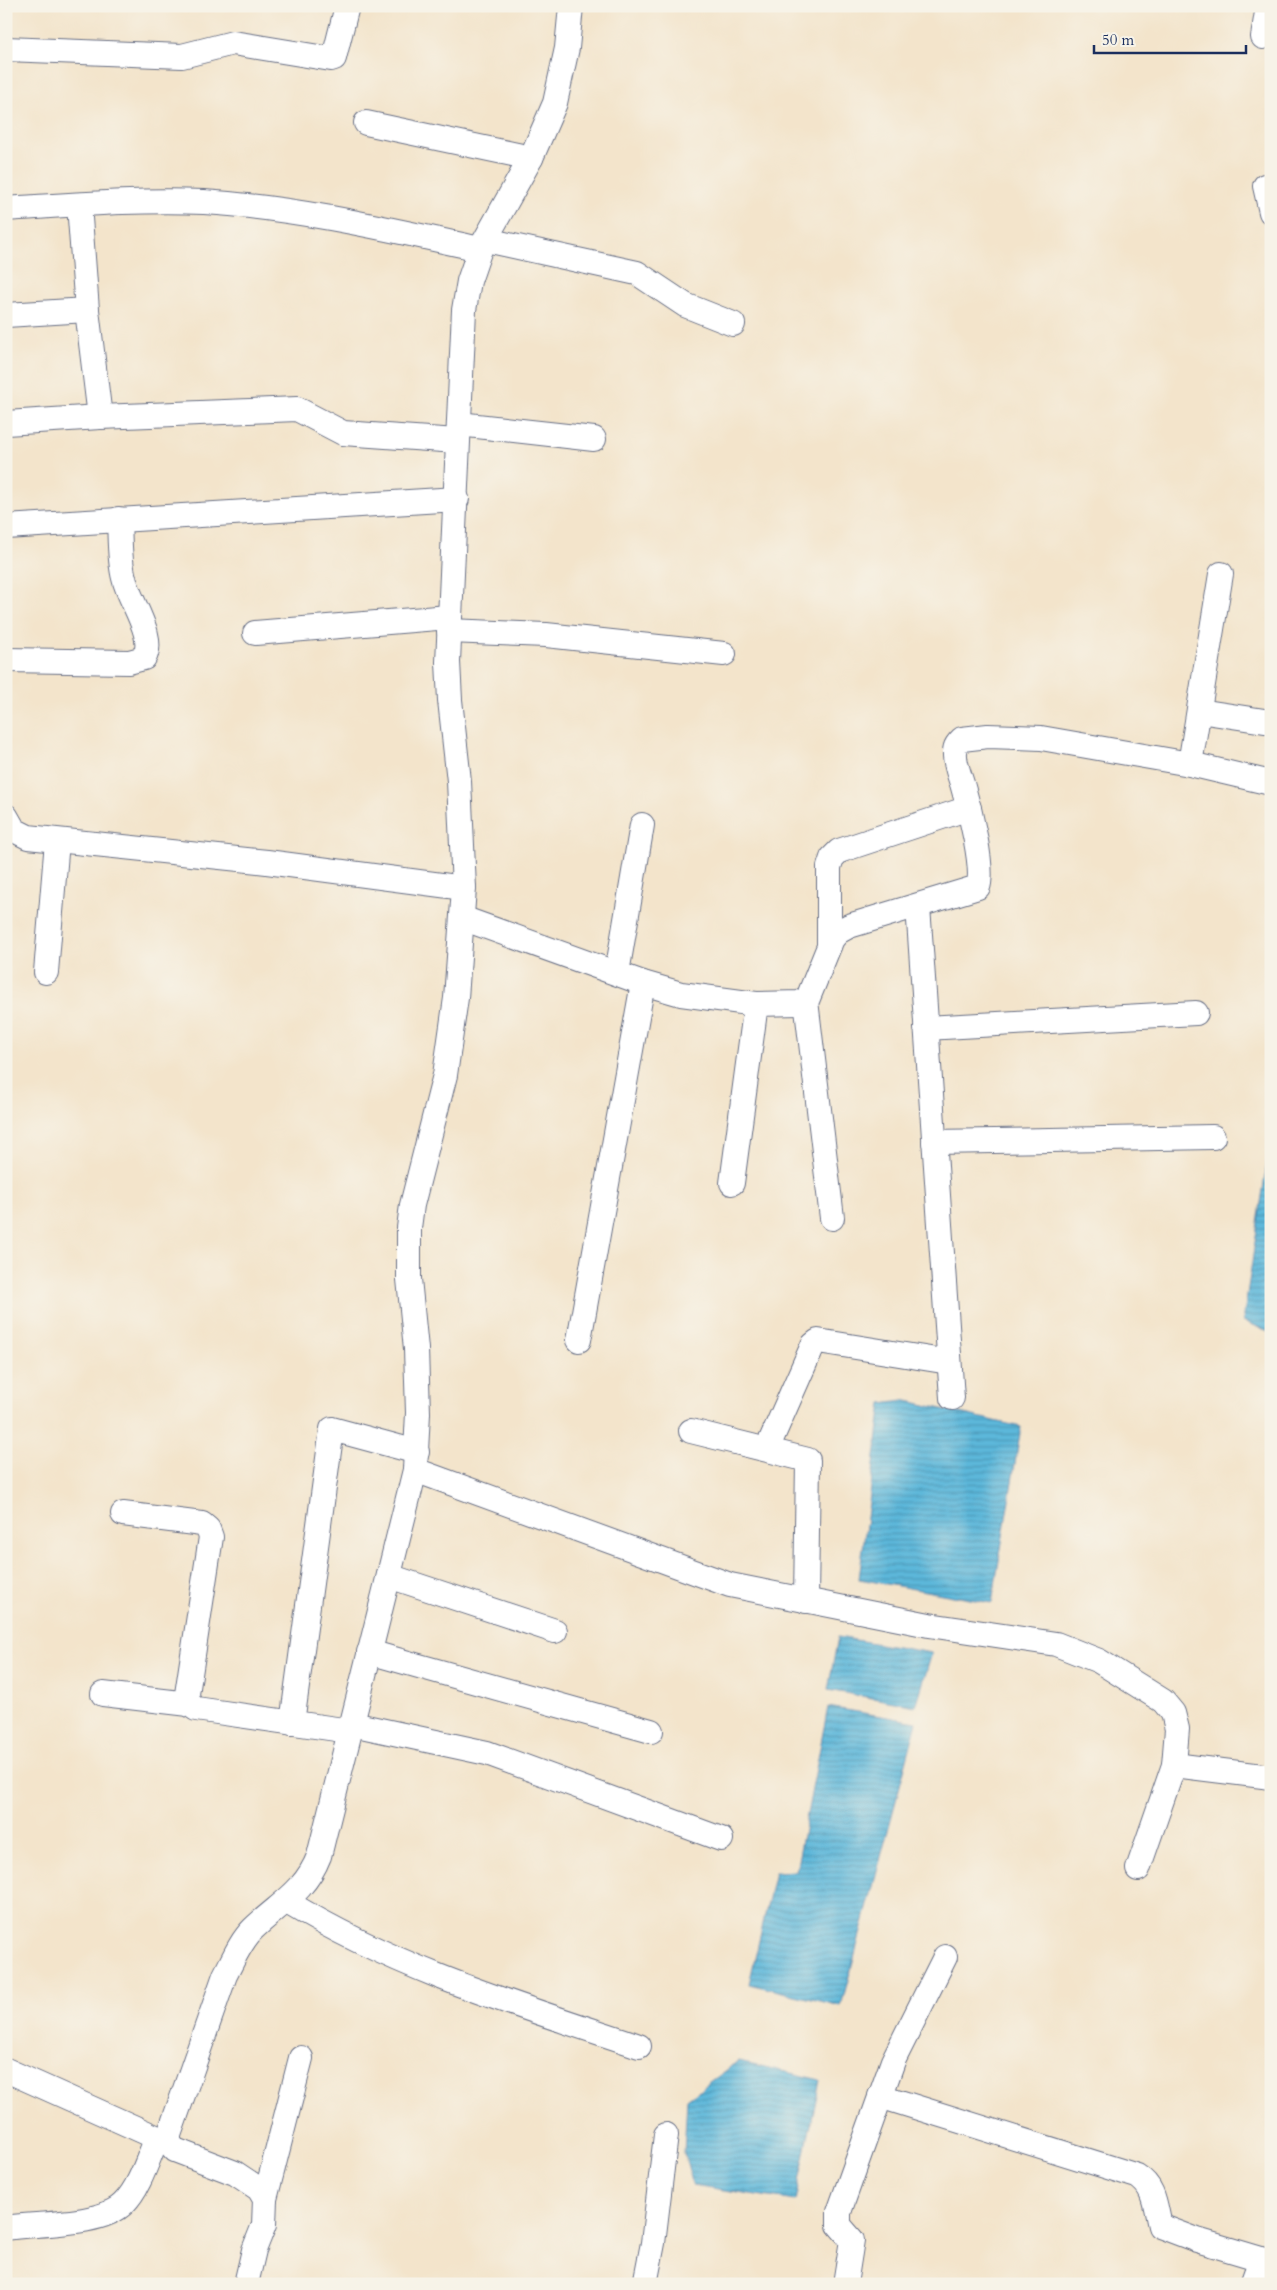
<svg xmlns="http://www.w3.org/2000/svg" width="1277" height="2290" viewBox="0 0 1277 2290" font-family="Cardo,serif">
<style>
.water{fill:url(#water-rules);stroke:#3c739c}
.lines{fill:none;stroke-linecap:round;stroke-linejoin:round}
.minor-casing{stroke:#676e84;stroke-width:26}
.minor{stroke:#fff;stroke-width:24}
</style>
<defs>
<pattern id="water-rules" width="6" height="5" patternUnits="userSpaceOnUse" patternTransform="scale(1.25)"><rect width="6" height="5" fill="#5cb7da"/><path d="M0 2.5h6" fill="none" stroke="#4b95b4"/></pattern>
</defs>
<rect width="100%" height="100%" fill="#f7f3e8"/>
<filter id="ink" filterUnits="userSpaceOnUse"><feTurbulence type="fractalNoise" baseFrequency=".02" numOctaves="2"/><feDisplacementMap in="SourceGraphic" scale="10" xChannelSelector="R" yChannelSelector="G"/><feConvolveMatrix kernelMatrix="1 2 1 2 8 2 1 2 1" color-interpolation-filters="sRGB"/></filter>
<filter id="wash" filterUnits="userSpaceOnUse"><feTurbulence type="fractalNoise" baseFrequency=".0096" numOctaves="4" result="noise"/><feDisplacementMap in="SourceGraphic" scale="20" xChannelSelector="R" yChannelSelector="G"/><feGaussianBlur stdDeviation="1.12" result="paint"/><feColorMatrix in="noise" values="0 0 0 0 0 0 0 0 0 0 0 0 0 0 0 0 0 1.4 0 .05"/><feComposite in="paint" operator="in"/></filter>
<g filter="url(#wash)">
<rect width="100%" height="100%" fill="#f3e4cb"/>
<g class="water">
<path d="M1271 1137V1332L1243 1321Z"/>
<path d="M903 1400 1021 1427 992 1603 859 1579 882 1403Z"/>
<path d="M838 1637 932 1653 916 1706 828 1690Z"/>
<path d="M828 1707 917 1722 841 2006 749 1984 775 1872 796 1871Z"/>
<path d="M739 2061 820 2080 795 2201 693 2185 684 2153 687 2099Z"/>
</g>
</g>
<g filter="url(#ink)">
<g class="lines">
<g class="minor-casing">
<g id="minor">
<path d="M1263 37 1268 6"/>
<path d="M6 49 182 56 233 43 331 59 334 58 347 6"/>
<path d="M366 123 531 158"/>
<path d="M1265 186 1271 212"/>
<path d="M79 205 87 310 100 417"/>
<path d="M6 209C71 205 138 199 204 202 298 208 388 229 480 249"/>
<path d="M486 240 637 273 685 305 733 324"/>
<path d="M6 315 87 310"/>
<path d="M6 423 100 417 297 409 343 433 457 441"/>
<path d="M459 424 594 439"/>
<path d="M6 527 457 499"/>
<path d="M449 631 546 635 724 654"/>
<path d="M255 633 449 617"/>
<path d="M6 660 129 662 144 658C157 637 129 601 124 578 119 559 120 538 119 519"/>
<path d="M1199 711 1271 722"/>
<path d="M1190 764 1221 574"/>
<path d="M6 816 14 830 28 837 267 862 464 888"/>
<path d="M918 906 952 1398"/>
<path d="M462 918 643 983 681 994 756 1004 800 1003 808 998 832 939 838 932 849 926 978 887C985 869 969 807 963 787 960 776 954 763 955 752 955 746 958 743 962 739L988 736 1041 738 1190 764 1271 783"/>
<path d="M829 946V867L832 858 839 851 969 808"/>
<path d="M46 972 57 841"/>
<path d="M617 973 642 825"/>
<path d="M806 1001 832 1218"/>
<path d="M926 1028 1196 1013"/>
<path d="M934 1142 1213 1137"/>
<path d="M732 1183 756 1004"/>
<path d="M579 1340 643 983"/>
<path d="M691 1431 808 1460 806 1601"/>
<path d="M767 1449 813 1345 818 1341 949 1362"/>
<path d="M415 1470 730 1585 929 1625 1056 1644 1099 1661 1163 1701 1173 1713 1177 1729 1174 1765 1138 1869"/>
<path d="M123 1514 202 1524 208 1529 211 1537 187 1694 189 1704 196 1709 350 1731"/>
<path d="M389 1576 555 1631"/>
<path d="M369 1652 651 1731"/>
<path d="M103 1694 189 1704"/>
<path d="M292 1723 332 1429 417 1452"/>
<path d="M352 1724 487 1753 721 1839"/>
<path d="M1174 1765 1271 1777"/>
<path d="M287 1902C399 1970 517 2005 639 2046"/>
<path d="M6 2070 169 2143"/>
<path d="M880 2096 1137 2176C1155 2187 1155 2206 1160 2226L1197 2240 1261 2259"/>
<path d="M265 2199 301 2058"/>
<path d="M6 2228C37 2223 102 2226 124 2203 140 2187 148 2158 157 2138"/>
<path d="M246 2284 254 2250 264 2225 265 2199 259 2189 235 2173 175 2150 169 2143V2135L225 1975C233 1960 240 1942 253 1929 279 1904 305 1892 319 1856L415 1470 418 1413 416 1349 409 1279V1228L412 1205 445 1075 456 998 464 888 459 781 450 700 448 662 464 310 469 281 480 249 531 158 555 103 567 48 571 6"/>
<path d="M645 2284 653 2243 666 2135"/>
<path d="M845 2284 852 2240 839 2225V2212L893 2061 945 1957"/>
<path d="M1252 2284 1261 2259 1271 2261"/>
</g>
</g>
<use href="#minor" class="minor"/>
</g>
</g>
<rect width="1277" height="2290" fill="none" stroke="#f7f3e8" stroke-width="25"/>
<path d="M1094 45v8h152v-8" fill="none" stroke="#1b2f5e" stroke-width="2.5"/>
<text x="1102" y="45" font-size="15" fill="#1b2f5e" stroke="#f7f3e8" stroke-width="4" paint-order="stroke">50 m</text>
</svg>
